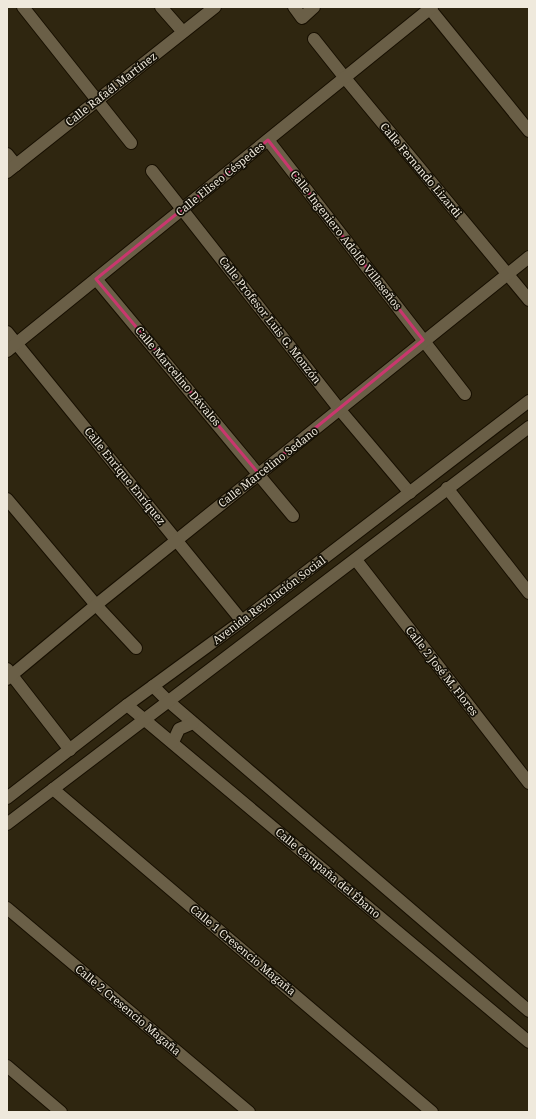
<svg xmlns="http://www.w3.org/2000/svg" width="536" height="1119" viewBox="0 0 536 1119" font-family="'Noto Serif',serif">
<style>
.lines{fill:none;stroke-linecap:round;stroke-linejoin:round}
.minor-casing{stroke:#170f00;stroke-width:14}
.minor{stroke:#6a5f47;stroke-width:12}
.marked{fill:none;stroke:#c9376e;stroke-width:3;stroke-linejoin:round}
.labels{text-anchor:middle;stroke-width:3.5;stroke-linejoin:round;paint-order:stroke}
.street-label{font-size:11px;fill:#efe9dc;stroke:#141006}
</style>
<rect width="100%" height="100%" fill="#2f2610"/>
<g class="lines">
<g class="minor-casing">
<g id="minor">
<path d="M23 7 131 143"/>
<path d="M161 7 183 32"/>
<path d="M294 7 302 18 314 7"/>
<path d="M430 9 529 131"/>
<path d="M314 39 345 78 529 300"/>
<path d="M268 140 465 394"/>
<path d="M7 154 16 165"/>
<path d="M152 171 340 410 410 493"/>
<path d="M7 172 215 7"/>
<path d="M96 279 293 516"/>
<path d="M7 332 242 621"/>
<path d="M7 351 432 7"/>
<path d="M447 488 529 593"/>
<path d="M7 499 96 605 136 648"/>
<path d="M356 560 529 783"/>
<path d="M7 669 70 750"/>
<path d="M7 679 96 605 529 257"/>
<path d="M153 686 168 701 529 1011"/>
<path d="M127 705 529 1042"/>
<path d="M173 742 179 729 193 723"/>
<path d="M53 789 432 1112"/>
<path d="M7 798 127 705 242 621 529 401"/>
<path d="M7 824 529 427"/>
<path d="M7 908 249 1112"/>
<path d="M7 1066 61 1112"/>
</g>
</g>
<use href="#minor" class="minor"/>
</g>
<path class="marked" d="M268 140 423 340 259 474 96 279Z"/>
<g class="labels">
<g class="street-label">
<text transform="translate(111 89) rotate(-38)" y="4">Calle Rafaél Martínez</text>
<text transform="translate(421 170) rotate(50)" y="4">Calle Fernando Lizardi</text>
<text transform="translate(220 179) rotate(-39)" y="4">Calle Eliseo Céspedes</text>
<text transform="translate(346 240) rotate(52)" y="4">Calle Ingeniero Adolfo Villaseños</text>
<text transform="translate(270 320) rotate(52)" y="4">Calle Profesor Luis G. Monzón</text>
<text transform="translate(178 376) rotate(50)" y="4">Calle Marcelino Dávalos</text>
<text transform="translate(268 467) rotate(-38)" y="4">Calle Marcelino Sedano</text>
<text transform="translate(125 476) rotate(51)" y="4">Calle Enrique Enríquez</text>
<text transform="translate(269 600) rotate(-37)" y="4">Avenida Revolución Social</text>
<text transform="translate(442 671) rotate(52)" y="4">Calle 2 José M. Flores</text>
<text transform="translate(328 873) rotate(40)" y="4">Calle Campaña del Ébano</text>
<text transform="translate(243 950) rotate(40)" y="4">Calle 1 Cresencio Magaña</text>
<text transform="translate(128 1010) rotate(40)" y="4">Calle 2 Cresencio Magaña</text>
</g>
</g>
<rect width="536" height="1119" fill="none" stroke="#efe9dc" stroke-width="16"/>
</svg>
